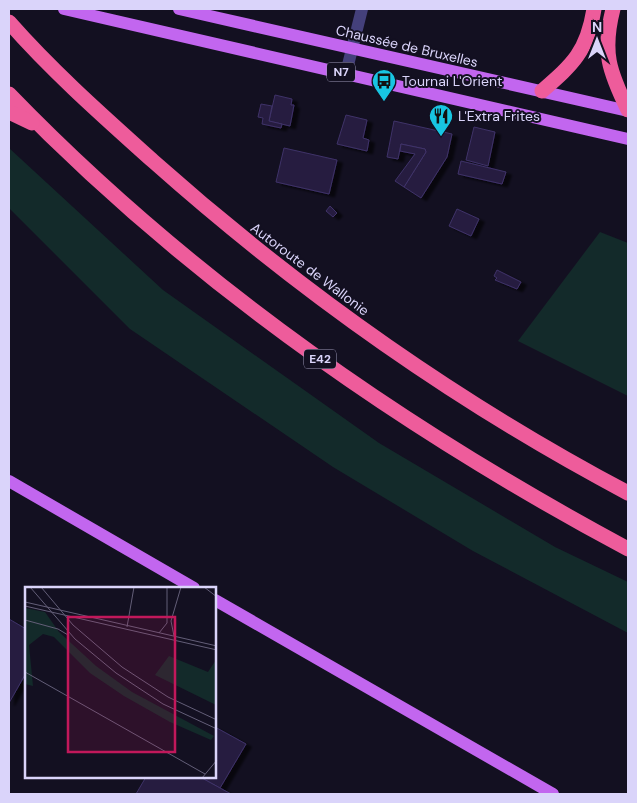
<svg xmlns="http://www.w3.org/2000/svg" width="637" height="803" viewBox="0 0 637 803" font-family="'DM Sans',sans-serif">
<style>
.green{fill:#132a2a}
.building{fill:#261e3f;stroke:#3f3269;filter:url(#shadow)}
.lines{fill:none;stroke-linecap:round;stroke-linejoin:round}
.minor{stroke:#44407b;stroke-width:12}
.major{stroke:#c266ef;stroke-width:12}
.highway{stroke:#ee5c9b;stroke-width:15}
.labels{text-anchor:middle;stroke-width:4;stroke-linejoin:round;paint-order:stroke}
.shield{fill:#131021;stroke:#9e99b9;stroke-width:1}
.shield-label{font-size:12px;font-weight:bold;fill:#dad4fa}
.street-label{font-size:14px;fill:#dad4fa;stroke:#131021}
.poi-label{font-size:14px;fill:#dad4fa;stroke:#131021;text-anchor:start}
.inset-road{fill:none;stroke:#635e78;stroke-width:1}
.view{fill:#c2185b;fill-opacity:0.15;stroke:#c2185b;stroke-width:2.5}
.inset-edge{fill:none;stroke:#dad4fa;stroke-width:2.5}
</style>
<defs>
<filter id="shadow"><feDropShadow dx="5.5" dy="3" stdDeviation="1" flood-color="#0009"/></filter>
</defs>
<rect width="100%" height="100%" fill="#131021"/>
<g class="green">
<path d="M9 148 163 290 379 443 555 547 628 582V633L473 551 333 467 130 329 9 208Z"/>
<path d="M600 232 628 243V396L518 341Z"/>
</g>
<g class="building">
<path d="M275 95 292 99 291 105H294L290 126 269 121Z"/>
<path d="M261 104 272 106 269 121 282 124 281 128 262 124 263 118 258 117Z"/>
<path d="M346 115 367 120 363 138 369 140 367 151 337 144Z"/>
<path d="M394 121 452 134 447 157 421 198 404 187 426 152 425 149 401 144 398 159 387 157Z"/>
<path d="M474 127 495 132 488 166 466 160Z"/>
<path d="M401 144 425 149 426 152 404 187 395 181 415 154 400 151Z"/>
<path d="M284 148 337 160 329 194 276 182Z"/>
<path d="M461 161 506 172 502 184 458 174Z"/>
<path d="M330 206 337 213 333 217 326 211Z"/>
<path d="M457 209 479 219 471 236 449 226Z"/>
<path d="M497 270 521 282 517 289 495 280 497 278 494 276Z"/>
<path d="M9 619 26 629V673L9 703Z"/>
<path d="M215 727 246 744 220 788 200 777H215Z"/>
<path d="M146 777H200L231 794H136Z"/>
</g>
<g class="lines">
<path class="minor" d="M346 73 362 9"/>
<g class="major">
<path d="M64 9 628 139"/>
<path d="M179 9 628 111"/>
<path d="M9 481 194 588"/>
<path d="M215 600 553 794"/>
</g>
<g class="highway">
<path d="M613 9C602 52 609 71 628 110"/>
<path d="M9 22C53 72 104 117 153 161 298 290 456 402 628 493"/>
<path d="M542 91C573 64 587 52 594 9"/>
<path d="M9 94C188 279 402 428 628 549"/>
<path d="M9 112 32 123"/>
</g>
</g>
<defs>
<g id="bus-pin" transform="scale(1.25)"><path d="M0 17L-7.5 6A9.5 9.5 0 1 1 7.5 6Z" fill="#18c5e2" stroke="#131021"/><path d="M-5-6H5V4H4V6H2V4H-2V6H-4V4H-5ZM-3.5-4V0h7V-4ZM-3.5 1.2v1.5H-2V1.2ZM2 1.2v1.5H3.5V1.2Z" fill="#111"/></g>
<g id="restaurant-pin" transform="scale(1.25)"><path d="M0 17L-7.5 6A9.5 9.5 0 1 1 7.5 6Z" fill="#18c5e2" stroke="#131021"/><path d="M-5-6h1v4h1v-4h1v4h1v-4h1v5L-1.5 .5V6h-2V.5L-5-1ZM5-6V6H3V1.5H1.5Q1.5-4 5-6Z" fill="#111"/></g>
</defs>
<g fill-rule="evenodd">
<use href="#bus-pin" x="384" y="81"/>
<use href="#restaurant-pin" x="441" y="116"/>
</g>
<g class="labels">
<g class="shield">
<rect x="327" y="62.5" width="28" height="19" rx="4"/>
<rect x="304" y="349.5" width="32" height="19" rx="4"/>
</g>
<g class="shield-label">
<text x="341" y="76">N7</text>
<text x="320" y="363">E42</text>
</g>
<g class="street-label">
<text transform="translate(407 46) rotate(13)" y="5">Chaussée de Bruxelles</text>
<text transform="translate(310 269) rotate(37)" y="5">Autoroute de Wallonie</text>
</g>
<g class="poi-label">
<text x="402" y="86">Tournai L'Orient</text>
<text x="458" y="121">L'Extra Frites</text>
</g>
</g>
<g transform="translate(25 587)">
<rect width="191" height="191" fill="#131021"/>
<path d="M0 21 20 25 34 45 71 79 107 105 189 149 186 153 145 135 99 109 65 86 29 50 18 47 4 58 8 99 0 97ZM144 69 183 85 191 73V118L130 88Z" fill="#132a2a"/>
<path class="inset-road" d="M5 0 50 52 91 86 138 117 192 142M16 0 48 38 97 80 143 110 192 133M179 0 192 10M0 15 192 59M0 19 192 63M0 33 33 42 43 48M102 40 109 0M134 46 142 36V0M149 49 146 34 156 0M0 85 180 187M177 191 192 173"/>
<path class="view" d="M43 30H150V165H43Z"/>
<rect width="191" height="191" class="inset-edge"/>
</g>
<rect width="637" height="803" fill="none" stroke="#dad4fa" stroke-width="20"/>
<g transform="translate(597 40)" stroke="#131021" stroke-width="4" paint-order="stroke">
<path d="M0-4L9 19L0 12L-9 19Z" fill="#dad4fa"/>
<text y="-8" font-size="14" font-weight="bold" text-anchor="middle" fill="#dad4fa">N</text>
</g>
</svg>
